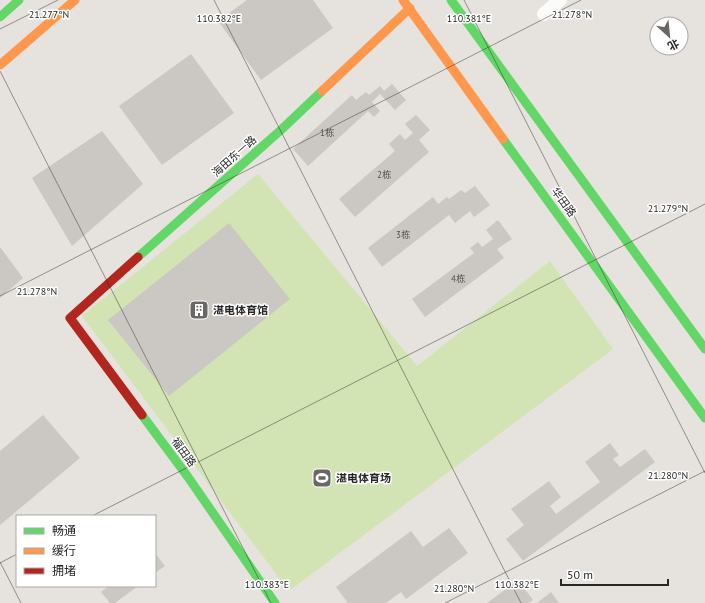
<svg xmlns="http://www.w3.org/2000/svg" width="705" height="603" viewBox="0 0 705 603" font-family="'PT Sans','Noto Sans SC',sans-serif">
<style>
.pitch{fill:#d2e4b4}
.building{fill:#cbc8c4}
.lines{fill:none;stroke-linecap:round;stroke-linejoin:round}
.street{stroke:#fbfbfa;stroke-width:14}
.fast{stroke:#63d668;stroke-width:9}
.slow{stroke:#ff974d;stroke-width:9}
.jam{stroke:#b3261e;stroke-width:9}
.ticks{fill:none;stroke:#272727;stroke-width:1;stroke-opacity:0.45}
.labels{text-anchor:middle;stroke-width:3;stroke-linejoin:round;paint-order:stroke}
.number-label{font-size:9px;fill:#525150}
.street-label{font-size:11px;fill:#272727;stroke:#fff}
.poi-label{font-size:11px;font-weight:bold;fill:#272727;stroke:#fff;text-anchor:start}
.ticks-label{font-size:10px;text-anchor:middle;fill:#272727;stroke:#fff;stroke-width:3;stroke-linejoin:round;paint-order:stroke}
</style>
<rect width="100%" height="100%" fill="#e6e2dd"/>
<path class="pitch" d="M258 174 417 366 550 261 613 349 289 591 82 316Z"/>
<g class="building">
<path d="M247 0H313L333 28 261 80 218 21Z"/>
<path d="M191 54 234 113 162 165 119 106Z"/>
<path d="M392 84 406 100 395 110 380 94 372 102 380 111 374 117 368 111 308 166 293 149 352 95 356 100 366 92 369 95 380 86 384 91Z"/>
<path d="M416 115 430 130 419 140 429 152 355 217 339 199 395 151 389 144 400 134 405 140 413 133 405 124Z"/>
<path d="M102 131 143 184 72 246 32 178Z"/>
<path d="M475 186 490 205 474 217 470 211 455 223 449 215 382 267 368 248 433 197 438 204 447 197 449 199 461 190 465 193Z"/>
<path d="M498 220 512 239 497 249 504 258 425 317 412 299 474 253 470 248 478 242 482 247 493 239 486 230Z"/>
<path d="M229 223 290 299 169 396 108 320Z"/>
<path d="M0 247 23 278 0 298Z"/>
<path d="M43 415 80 458 0 525V451Z"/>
<path d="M610 443 619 455 613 459 620 467 645 449 655 462 523 561 506 539 524 525 511 509 549 481 561 497 550 506 556 514 600 482 585 462Z"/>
<path d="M449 528 468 553 406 599 401 592 386 603H348L336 587 411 531 423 547Z"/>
<path d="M155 553 165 566 155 573Z"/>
<path d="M518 580 533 600 529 603H487Z"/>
<path d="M109 586H138L115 603H110L101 592Z"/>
<path d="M551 592 559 603H537Z"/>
</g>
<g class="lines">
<path class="street" d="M544 14 560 0"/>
<g class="fast">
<path d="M451 0 705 349"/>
<path d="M0 17 19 0"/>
<path d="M503 139 705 418"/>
<path d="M138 257 282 129 322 91"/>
<path d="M142 415 188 477 275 603"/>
</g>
<g class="slow">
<path d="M403 0 503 139"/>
<path d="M0 65 75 0"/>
<path d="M322 91 410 8"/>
</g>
<path class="jam" d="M138 257 70 318 142 415"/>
</g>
<path class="ticks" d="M214 0 521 603M464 0 705 473M0 29 58 0M0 71 271 603M0 296 581 0M92 516 705 204M0 562 21 603M0 563 17 554M445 603 705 471"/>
<defs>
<g id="building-square" transform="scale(1)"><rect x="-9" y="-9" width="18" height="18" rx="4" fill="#6a6867" stroke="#fff"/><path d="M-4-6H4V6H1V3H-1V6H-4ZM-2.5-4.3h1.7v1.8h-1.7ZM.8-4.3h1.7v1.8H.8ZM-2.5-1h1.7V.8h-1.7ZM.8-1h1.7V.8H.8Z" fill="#fff"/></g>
<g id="stadium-square" transform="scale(1)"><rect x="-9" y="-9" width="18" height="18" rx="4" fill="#6a6867" stroke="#fff"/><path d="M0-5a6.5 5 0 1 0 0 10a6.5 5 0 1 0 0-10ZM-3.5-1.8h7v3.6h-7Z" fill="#fff"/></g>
</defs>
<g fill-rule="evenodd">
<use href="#building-square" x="199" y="310"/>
<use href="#stadium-square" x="322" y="478"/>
</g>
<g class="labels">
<g class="number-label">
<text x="327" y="136">1栋</text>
<text x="384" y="178">2栋</text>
<text x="403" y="238">3栋</text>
<text x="458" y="282">4栋</text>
</g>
<g class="street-label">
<text transform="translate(234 156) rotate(-42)" y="4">海田东一路</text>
<text transform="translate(564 202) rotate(54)" y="4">华田路</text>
<text transform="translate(184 452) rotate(54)" y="4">福田路</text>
</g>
<g class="poi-label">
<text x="213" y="314">湛电体育馆</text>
<text x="336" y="482">湛电体育场</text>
</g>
</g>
<g class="ticks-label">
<text x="49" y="18">21.277°N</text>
<text x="572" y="18">21.278°N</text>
<text x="219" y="22">110.382°E</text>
<text x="469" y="22">110.381°E</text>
<text x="668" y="212">21.279°N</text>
<text x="37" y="295">21.278°N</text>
<text x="668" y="479">21.280°N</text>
<text x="267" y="588">110.383°E</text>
<text x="517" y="588">110.382°E</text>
<text x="454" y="592">21.280°N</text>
</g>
<rect x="16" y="515" width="140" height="72" fill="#ffffff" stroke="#a9a9a9"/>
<rect x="24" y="528" width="20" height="6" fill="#63d668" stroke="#a9a9a9"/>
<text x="52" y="535" font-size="12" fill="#272727">畅通</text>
<rect x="24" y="548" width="20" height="6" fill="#ff974d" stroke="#a9a9a9"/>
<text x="52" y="555" font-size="12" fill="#272727">缓行</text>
<rect x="24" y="568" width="20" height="6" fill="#b3261e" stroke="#a9a9a9"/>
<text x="52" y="575" font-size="12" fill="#272727">拥堵</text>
<g transform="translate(669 36) rotate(153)"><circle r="19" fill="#ffffff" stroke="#a9a9a9"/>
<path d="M0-3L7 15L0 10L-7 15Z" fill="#6a6867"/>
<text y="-6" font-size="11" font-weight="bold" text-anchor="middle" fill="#272727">北</text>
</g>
<path d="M561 579v6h107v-6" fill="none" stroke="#272727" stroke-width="2"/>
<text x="567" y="579" font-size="12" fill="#272727" stroke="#ffffff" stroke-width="3" paint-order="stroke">50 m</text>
</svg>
